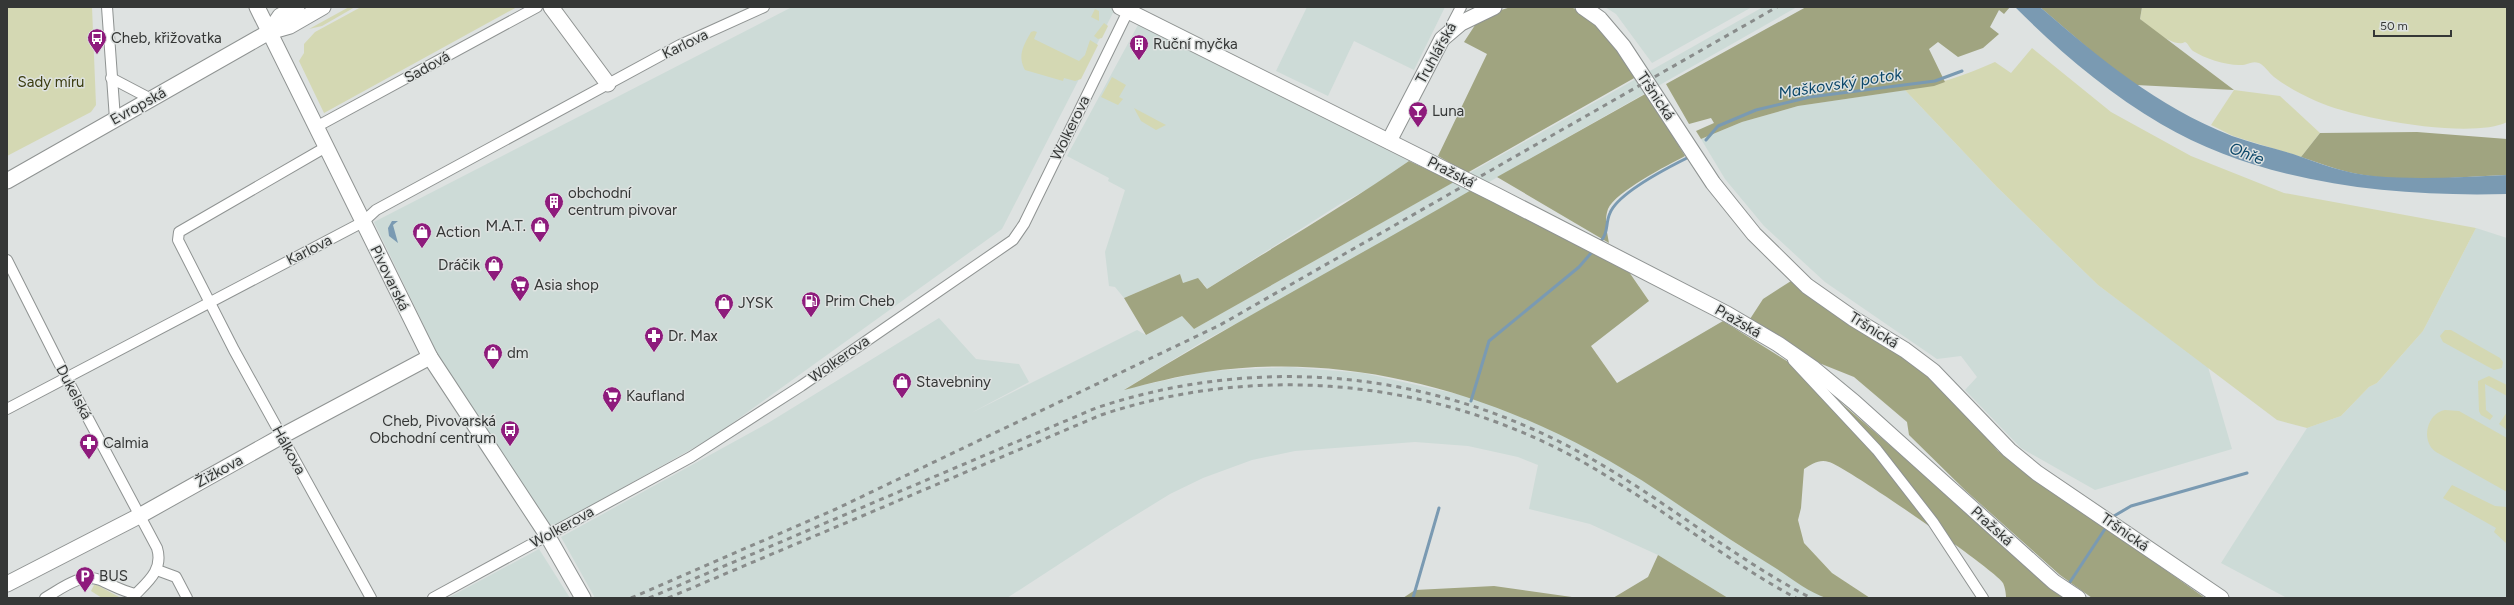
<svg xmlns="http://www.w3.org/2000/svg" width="2514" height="605" viewBox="0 0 2514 605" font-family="Figtree,sans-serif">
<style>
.built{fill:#cddbd7}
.green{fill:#d4d8b3}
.forest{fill:#a0a480}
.water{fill:#7a9ab2}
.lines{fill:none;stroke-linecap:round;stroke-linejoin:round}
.stream{stroke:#7a9ab2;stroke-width:3}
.street-casing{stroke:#8f9392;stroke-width:12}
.secondary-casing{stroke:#8f9392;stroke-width:17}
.street{stroke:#fff;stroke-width:10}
.secondary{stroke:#fff;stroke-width:15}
.rail{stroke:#898c8b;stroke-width:3;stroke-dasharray:5 5;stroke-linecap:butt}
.labels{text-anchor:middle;stroke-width:3;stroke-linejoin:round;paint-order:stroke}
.poi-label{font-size:15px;fill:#353736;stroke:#dee2e1;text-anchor:start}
.street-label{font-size:15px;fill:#353736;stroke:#dee2e1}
.park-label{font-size:15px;fill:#3a3c0f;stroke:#dee2e1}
.water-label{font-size:16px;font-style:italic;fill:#0d486a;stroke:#dee2e1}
</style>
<rect width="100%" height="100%" fill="#dee2e1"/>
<g class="built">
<path d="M792 7H1116L1002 229 713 437 551 528 438 355 374 222Z"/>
<path d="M1307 7H1445L1414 70 1354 41 1328 96 1276 71Z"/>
<path d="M1605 7H1752L1652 63 1616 14Z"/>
<path d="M1763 7H1797L1313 282 1202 342 1125 389 1208 371 1289 367 1363 373 1466 396 1516 414 1585 445 1644 481 1740 546 1827 598H1728L1658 555 1590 524 1529 509 1538 465 1518 457 1468 446 1415 442 1295 451 1252 460 1203 478 1170 494 1110 531 1007 598H595L561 537 768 423 939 318 976 359 1019 364 1029 382 971 413 1137 330 1146 335 1182 316 1194 329Z"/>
<path d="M1138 25 1409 161 1368 189 1340 204 1207 289 1204 284 1183 283 1180 274 1124 298 1115 287 1109 286 1105 252 1125 190 1108 181 1109 178 1067 156Z"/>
<path d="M1905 90 1996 186 2098 285 2208 367 2232 449 2095 490 2021 448 1965 390 1977 377 1961 356 1937 359 1825 282 1764 226 1725 179 1701 139 1742 122 1798 106Z"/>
<path d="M2476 228 2507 238V598H2287L2221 563 2307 428 2341 416 2369 387 2377 383 2423 331Z"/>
<path d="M539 549 570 598H448Z"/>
</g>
<g class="green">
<path d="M7 7H92L96 105 91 112 7 156Z"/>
<path d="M349 7H355L322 26 309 29Z"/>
<path d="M361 7H517L324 113 299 61 304 53V44L315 32Z"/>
<path d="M2142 7H2507V122C2472 140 2352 118 2316 101 2302 95 2287 87 2274 77 2269 73 2264 65 2259 63 2251 60 2247 66 2239 65 2225 65 2204 58 2193 51 2189 48 2189 44 2185 42 2174 49 2148 26 2140 19Z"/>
<path d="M1095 9 1099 11V21L1091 17Z"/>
<path d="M1104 23 1108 26 1102 38 1098 39 1094 36Z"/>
<path d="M1034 31 1037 32 1034 39 1079 61 1085 55 1090 40 1098 45 1081 79 1075 81 1064 78 1063 81 1025 70C1017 55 1024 45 1031 32Z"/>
<path d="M2032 48 2111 112 2191 156 2284 193 2476 228 2423 331 2377 383 2369 387 2341 416 2307 428 2277 420 2098 285 1996 186 1905 90C1938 85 1965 75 1995 62L2011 73Z"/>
<path d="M1112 77 1126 85 1119 97 1123 99 1118 105 1101 97Z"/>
<path d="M2234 90 2280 96 2320 133 2301 157 2233 136 2211 125Z"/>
<path d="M1134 108 1166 125 1156 130 1141 121Z"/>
<path d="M2445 330H2451L2500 358 2503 362 2502 368 2494 370 2443 342 2440 336Z"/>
<path d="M2489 376 2507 385V396L2485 384 2486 410 2493 416 2490 420 2481 415 2479 411 2478 381Z"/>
<path d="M2445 410 2459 411 2507 438V492L2436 452C2420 441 2427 413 2445 410Z"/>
<path d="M2507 412V430L2499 424Z"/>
<path d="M2452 485 2495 506 2507 507V544L2494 532 2496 528 2443 498Z"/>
<path d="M94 585H97L121 598H102L91 591Z"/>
</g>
<g class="forest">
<path d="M1511 7H1571C1602 20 1619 50 1636 77L1467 173 1438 156 1487 54 1464 42 1481 16Z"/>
<path d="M1806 7H2010L2004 14 1999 10 1990 27 1999 34 1983 48 1958 57 1938 42 1929 49 1945 82 1934 86 1798 106 1742 122 1701 139 1696 131 1714 123 1711 118 1689 124 1666 84Z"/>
<path d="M2040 7H2142L2140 19 2234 90 2136 85 2110 67Z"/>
<path d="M1647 93 1685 156C1668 165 1615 192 1608 209 1604 220 1607 232 1609 243L1497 177Z"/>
<path d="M2417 132 2507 139V175C2455 177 2399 184 2348 172 2332 168 2317 162 2301 157L2320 133Z"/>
<path d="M1409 161 1454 182 1194 329 1182 316 1146 335 1124 298 1180 274 1183 283 1198 278 1207 289C1275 246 1344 206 1409 161Z"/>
<path d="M1473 189 1629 272 1649 301 1591 346 1617 383 1723 321 1809 375 2066 598H2006C2006 594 2005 587 2003 583 1997 571 1845 466 1829 462 1819 459 1812 464 1804 469L1801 508 1798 520 1804 543 1832 573 1870 598C1857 598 1838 601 1826 598 1809 592 1792 579 1777 569 1736 544 1698 518 1658 491 1527 404 1366 348 1206 372 1178 376 1151 383 1124 390 1238 320 1357 257 1473 189Z"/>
<path d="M1791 281 1919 367 1952 396 1998 451 2205 598H2092L2060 575 1966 491 1909 435 1907 422 1854 377 1819 363 1750 319 1763 299Z"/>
<path d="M1658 555 1728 598H1613L1648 577Z"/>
<path d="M1494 586 1579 598H1403L1415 590Z"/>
</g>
<g class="water">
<path d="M2015 7H2040C2102 60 2155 105 2232 136 2252 143 2273 148 2293 154 2319 163 2346 174 2374 176 2418 180 2463 177 2507 175V194C2392 197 2263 184 2161 124 2107 92 2059 51 2015 7Z"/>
<path d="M392 221H398L393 225 398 243 389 236 388 228Z"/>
</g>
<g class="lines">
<g class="stream">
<path d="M1706 140 1718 126 1756 110 1810 97 1935 81 1962 71"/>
<path d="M1601 241C1609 232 1605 224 1610 213 1618 193 1667 168 1687 158"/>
<path d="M1471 401 1489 341 1579 267 1592 252"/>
<path d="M2114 516 2131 506 2247 473"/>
<path d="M2070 582 2105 529"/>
<path d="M1413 598 1439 508"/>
</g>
<g class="street-casing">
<g id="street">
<path d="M107 7 115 119"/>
<path d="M1449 30 1461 7"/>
<path d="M111 78 151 99"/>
<path d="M316 127 537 7"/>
<path d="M326 147 179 232 178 240 234 350 371 598"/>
<path d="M7 260 66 377 157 548C164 571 146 583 132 598"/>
<path d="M1793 360 1877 450 1933 522 1983 598"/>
<path d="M7 409 363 222 376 210 680 45 764 7"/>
<path d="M157 570 176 577 187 598"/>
<path d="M45 598C61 589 81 572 100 580 112 585 122 591 135 594"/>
<path d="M433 598 691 457 801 386 1013 240 1024 224 1130 7"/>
</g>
</g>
<g class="secondary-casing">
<g id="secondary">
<path d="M257 7 430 357 547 535 583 598"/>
<path d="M551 7 608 84"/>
<path d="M1120 7 1496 195 1727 314 1778 344 1814 369 1854 402 2054 582 2078 598"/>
<path d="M1583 7 1600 19 1623 46 1713 183 1754 234 1807 286 1854 319 1905 350 1933 371 2009 450 2037 473 2221 598"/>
<path d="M269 32 280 16 297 7"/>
<path d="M1389 141 1442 39 1461 23 1494 7"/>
<path d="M7 181 269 32 290 26 323 7"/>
<path d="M7 584 141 515 282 436 430 357"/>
</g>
</g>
<use href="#street" class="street"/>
<use href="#secondary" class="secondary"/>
<g class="rail">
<path d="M631 598 836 509 1220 325 1777 7"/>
<path d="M649 598 1096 408C1258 354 1430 370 1581 453 1660 496 1730 556 1811 598"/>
<path d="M668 598 1101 415C1268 359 1455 382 1605 475 1670 514 1729 562 1796 598"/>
</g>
</g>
<defs>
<g id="bus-pin" transform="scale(1)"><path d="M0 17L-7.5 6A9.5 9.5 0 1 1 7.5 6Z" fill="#8e1b7c" stroke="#dee2e1"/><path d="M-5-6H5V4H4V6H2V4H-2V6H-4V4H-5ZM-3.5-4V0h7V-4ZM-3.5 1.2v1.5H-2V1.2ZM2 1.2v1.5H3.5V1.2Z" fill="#fff"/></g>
<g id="building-pin" transform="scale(1)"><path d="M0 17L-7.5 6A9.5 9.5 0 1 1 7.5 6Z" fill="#8e1b7c" stroke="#dee2e1"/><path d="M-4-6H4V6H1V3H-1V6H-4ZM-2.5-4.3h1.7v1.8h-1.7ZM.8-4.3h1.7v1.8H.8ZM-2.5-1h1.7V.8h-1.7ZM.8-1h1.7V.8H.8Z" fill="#fff"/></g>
<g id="bar-pin" transform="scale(1)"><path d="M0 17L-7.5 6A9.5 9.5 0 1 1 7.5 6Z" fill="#8e1b7c" stroke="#dee2e1"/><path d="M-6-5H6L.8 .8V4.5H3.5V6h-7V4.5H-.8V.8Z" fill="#fff"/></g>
<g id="shop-pin" transform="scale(1)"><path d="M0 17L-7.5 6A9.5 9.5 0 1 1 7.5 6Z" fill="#8e1b7c" stroke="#dee2e1"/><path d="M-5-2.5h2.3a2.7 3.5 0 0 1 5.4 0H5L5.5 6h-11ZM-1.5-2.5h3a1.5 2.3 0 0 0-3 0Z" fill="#fff"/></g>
<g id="supermarket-pin" transform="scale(1)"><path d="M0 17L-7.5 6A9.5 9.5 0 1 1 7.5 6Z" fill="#8e1b7c" stroke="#dee2e1"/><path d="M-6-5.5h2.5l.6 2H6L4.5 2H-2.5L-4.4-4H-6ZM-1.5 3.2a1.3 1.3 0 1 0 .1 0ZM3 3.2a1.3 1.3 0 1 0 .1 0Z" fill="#fff"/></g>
<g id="fuel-pin" transform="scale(1)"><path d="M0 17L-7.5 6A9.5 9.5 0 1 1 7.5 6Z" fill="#8e1b7c" stroke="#dee2e1"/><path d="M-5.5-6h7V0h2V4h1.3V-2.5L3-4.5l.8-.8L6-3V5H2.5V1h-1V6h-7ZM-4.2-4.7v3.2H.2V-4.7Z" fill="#fff"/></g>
<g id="pharmacy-pin" transform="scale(1)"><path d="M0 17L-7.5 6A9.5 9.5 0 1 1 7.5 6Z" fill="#8e1b7c" stroke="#dee2e1"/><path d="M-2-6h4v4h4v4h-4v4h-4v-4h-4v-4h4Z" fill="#fff"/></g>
<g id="parking-pin" transform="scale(1)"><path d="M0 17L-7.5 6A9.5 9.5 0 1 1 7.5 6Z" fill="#8e1b7c" stroke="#dee2e1"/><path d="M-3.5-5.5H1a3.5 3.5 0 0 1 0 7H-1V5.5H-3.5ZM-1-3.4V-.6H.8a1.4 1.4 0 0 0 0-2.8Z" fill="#fff"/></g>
</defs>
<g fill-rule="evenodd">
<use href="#bus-pin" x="97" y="38"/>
<use href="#building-pin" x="1139" y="44"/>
<use href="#bar-pin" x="1418" y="111"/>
<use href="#building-pin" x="554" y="202"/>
<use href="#shop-pin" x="540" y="226"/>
<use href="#shop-pin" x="422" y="232"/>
<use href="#shop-pin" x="494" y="265"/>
<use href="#supermarket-pin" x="520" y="285"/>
<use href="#fuel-pin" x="811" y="301"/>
<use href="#shop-pin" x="724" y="303"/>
<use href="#pharmacy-pin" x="654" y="336"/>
<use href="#shop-pin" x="493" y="353"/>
<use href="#shop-pin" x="902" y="382"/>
<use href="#supermarket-pin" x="612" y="396"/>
<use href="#bus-pin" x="510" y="430"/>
<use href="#pharmacy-pin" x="89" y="443"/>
<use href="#parking-pin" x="85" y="576"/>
</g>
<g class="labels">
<g class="poi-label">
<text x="111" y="43">Cheb, křižovatka</text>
<text x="1153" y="49">Ruční myčka</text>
<text x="1432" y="116">Luna</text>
<text x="568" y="198">obchodní<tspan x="568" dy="17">centrum pivovar</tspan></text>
<text x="526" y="231" text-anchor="end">M.A.T.</text>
<text x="436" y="237">Action</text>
<text x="480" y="270" text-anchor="end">Dráčik</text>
<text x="534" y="290">Asia shop</text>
<text x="825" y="306">Prim Cheb</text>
<text x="738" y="308">JYSK</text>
<text x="668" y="341">Dr. Max</text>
<text x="507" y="358">dm</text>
<text x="916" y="387">Stavebniny</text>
<text x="626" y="401">Kaufland</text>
<text x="496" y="426" text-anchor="end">Cheb, Pivovarská<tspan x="496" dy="17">Obchodní centrum</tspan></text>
<text x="103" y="448">Calmia</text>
<text x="99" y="581">BUS</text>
</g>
<g class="street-label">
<text transform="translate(685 44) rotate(-26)" y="5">Karlova</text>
<text transform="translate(1436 53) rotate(-61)" y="5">Truhlářská</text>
<text transform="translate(427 67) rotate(-29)" y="5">Sadová</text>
<text transform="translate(1656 96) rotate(56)" y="5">Tršnická</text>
<text transform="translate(138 106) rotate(-29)" y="5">Evropská</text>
<text transform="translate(1070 128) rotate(-64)" y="5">Wolkerova</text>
<text transform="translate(1451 172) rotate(27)" y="5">Pražská</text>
<text transform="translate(309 250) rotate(-27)" y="5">Karlova</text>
<text transform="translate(390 278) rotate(64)" y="5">Pivovarská</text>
<text transform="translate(1738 321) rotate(30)" y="5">Pražská</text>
<text transform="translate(1874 330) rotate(32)" y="5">Tršnická</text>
<text transform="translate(839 359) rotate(-35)" y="5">Wolkerova</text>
<text transform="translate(74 392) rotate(62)" y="5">Dukelská</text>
<text transform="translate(289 450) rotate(61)" y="5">Hálkova</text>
<text transform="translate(219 471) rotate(-29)" y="5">Žižkova</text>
<text transform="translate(1992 526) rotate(42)" y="5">Pražská</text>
<text transform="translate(562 527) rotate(-29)" y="5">Wolkerova</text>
<text transform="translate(2125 532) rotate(35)" y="5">Tršnická</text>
</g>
<g class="park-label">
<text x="51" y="87">Sady míru</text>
</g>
<g class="water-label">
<text transform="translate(1840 83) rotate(-9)" y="6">Maškovský potok</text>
<text transform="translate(2247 153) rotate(21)" y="6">Ohře</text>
</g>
</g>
<rect width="2514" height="605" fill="none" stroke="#353736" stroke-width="16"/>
<path d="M2374 30v6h77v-6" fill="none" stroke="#353736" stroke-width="2"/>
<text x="2380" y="30" font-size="12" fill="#353736" stroke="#dee2e1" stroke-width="3" paint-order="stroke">50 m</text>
</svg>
